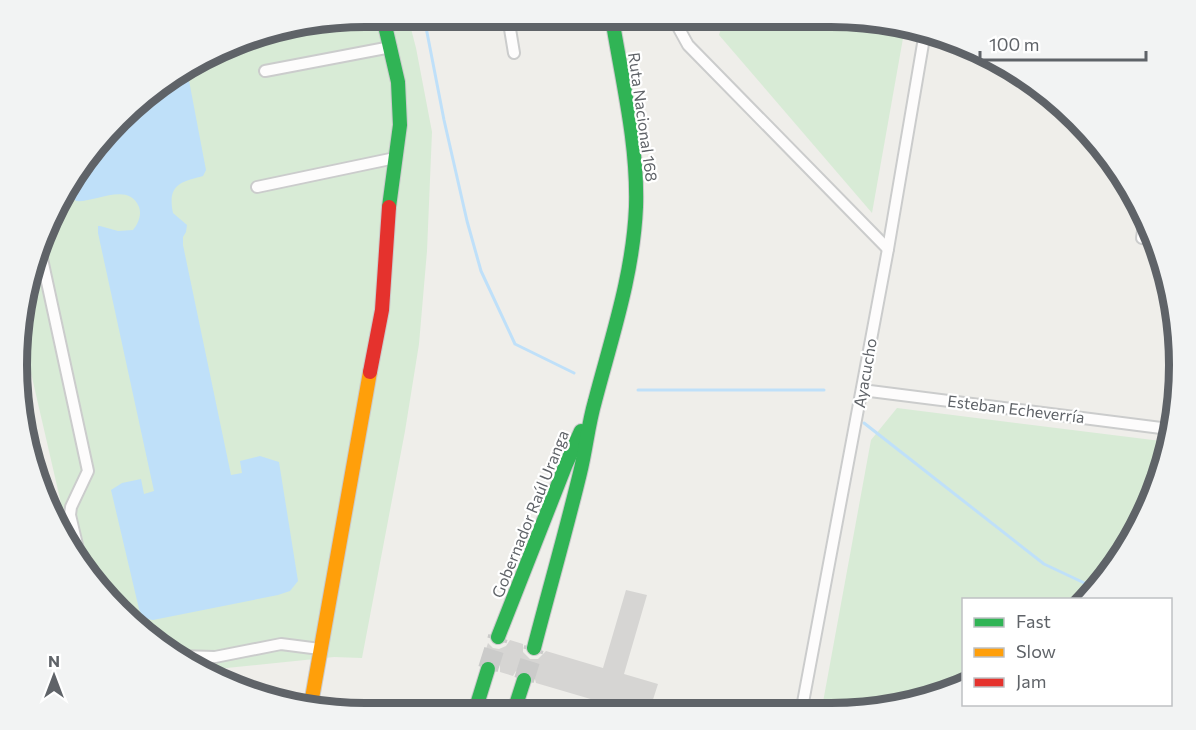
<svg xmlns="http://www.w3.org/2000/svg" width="1196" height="730" viewBox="0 0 1196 730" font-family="Commissioner,sans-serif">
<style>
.green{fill:#d8ebd6}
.water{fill:#bfe0f9}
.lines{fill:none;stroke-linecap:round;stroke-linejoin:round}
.stream{stroke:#bfe0f9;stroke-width:3}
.building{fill:#d6d5d3}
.highway-tunnel{stroke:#cbcbca;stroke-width:20;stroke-dasharray:20 10;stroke-linecap:butt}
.street-casing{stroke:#cbcccc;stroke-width:14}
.fast-casing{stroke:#cacacb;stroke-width:16}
.slow-casing{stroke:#cacacb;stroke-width:16}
.jam-casing{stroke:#cacacb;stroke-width:16}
.street{stroke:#fdfcfc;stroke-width:10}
.fast{stroke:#30b455;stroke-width:14}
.slow{stroke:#ff9f0a;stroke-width:14}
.jam{stroke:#e5322d;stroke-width:14}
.labels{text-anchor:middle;stroke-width:4.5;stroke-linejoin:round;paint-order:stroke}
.street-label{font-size:16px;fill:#5f6368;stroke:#fff}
.rim{fill:none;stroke:#5f6368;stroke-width:8}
</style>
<rect width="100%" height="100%" fill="#efeeea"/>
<g class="green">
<path d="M365 17H408L416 48 432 132 427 251 419 344 405 431 362 658 334 657 217 669 196 667 153 642 75 559 72 551 25 347H19L35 253 75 171 153 88 253 35Z"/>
<path d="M724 19H876L905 27 872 213 719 35Z"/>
<path d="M897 408 1169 442 1168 455 1108 577 1082 599 964 600 963 684 922 702 854 713H821L871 440Z"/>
</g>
<path class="water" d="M187 70 206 170 203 176C181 182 167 184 173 213L187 225 186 232 183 237V245L231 475 242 473 240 461 260 456 279 462 298 581 290 591 278 595 153 620 143 618 139 609 111 490 122 483 141 479 144 494 154 491 98 233V226H100L118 231 133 230C138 224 142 215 139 207 129 181 94 203 76 201 67 191 70 181 75 171L153 88Z"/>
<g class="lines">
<g class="stream">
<path d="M424 17 444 120 467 221 481 271 515 344 574 373"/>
<path d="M638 390H824"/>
<path d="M864 423 1044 564 1095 588"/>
</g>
</g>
<path class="building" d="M626 590 647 595 624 674 658 684 649 712H634L613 706 611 712H591L594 700 536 683 533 672 527 668 516 671 513 676 500 672V666L496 660 491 657 483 658 488 643 493 648 499 649 506 646 510 640 523 644V652L530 659H538L546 651 603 668Z"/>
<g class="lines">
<g class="highway-tunnel">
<path d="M488 669 498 637"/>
<path d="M524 680 534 648"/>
</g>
<g class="street-casing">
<g id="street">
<path d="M508 17 514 53"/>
<path d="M675 18 677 25 688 45 888 249"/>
<path d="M265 71 391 47"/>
<path d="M257 187 395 158"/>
<path d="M1144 224 1142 238 1149 239"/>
<path d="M39 245 88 471 71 507 70 515 82 566"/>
<path d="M18 374H22L29 444"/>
<path d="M862 390 1169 429"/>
<path d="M178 656 215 657 281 644 320 649"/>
<path d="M801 713 888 249 925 32"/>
</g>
</g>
<g class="fast-casing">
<g id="fast">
<path d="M383 17 398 82 400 125 389 207"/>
<path d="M498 637 566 464 581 431"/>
<path d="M534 648C549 590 566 531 580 473 586 449 588 425 595 401 612 336 633 275 636 207 638 144 622 80 612 18"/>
<path d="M475 711 488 669"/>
<path d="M514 711 524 680"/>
</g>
</g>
<g class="slow-casing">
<path id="slow" d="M312 709 311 704 370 372"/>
</g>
<g class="jam-casing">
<path id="jam" d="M370 372 382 310 389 207"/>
</g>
<use href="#street" class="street"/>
<use href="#fast" class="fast"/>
<use href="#slow" class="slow"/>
<use href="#jam" class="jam"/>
</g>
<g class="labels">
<g class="street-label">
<text transform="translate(643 117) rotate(82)" y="6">Ruta Nacional 168</text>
<text transform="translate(865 373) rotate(-80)" y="6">Ayacucho</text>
<text transform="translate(1016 409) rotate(7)" y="6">Esteban Echeverría</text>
<text transform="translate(530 514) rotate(-68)" y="6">Gobernador Raúl Uranga</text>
</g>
</g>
<path d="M0 0H1196V730H0ZM365 27H831A338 338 0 0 1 1169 365V365A338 338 0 0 1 831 703H365A338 338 0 0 1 27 365V365A338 338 0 0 1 365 27Z" fill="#f2f3f3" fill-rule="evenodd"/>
<path class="rim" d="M365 27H831A338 338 0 0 1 1169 365V365A338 338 0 0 1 831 703H365A338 338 0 0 1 27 365V365A338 338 0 0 1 365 27Z"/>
<rect x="962" y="598" width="210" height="108" fill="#ffffff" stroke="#bfc1c3" stroke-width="1.5"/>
<rect x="974" y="618" width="30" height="9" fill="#30b455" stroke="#bfc1c3" stroke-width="1.5"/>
<text x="1016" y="628" font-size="18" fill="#5f6368">Fast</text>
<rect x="974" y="648" width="30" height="9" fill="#ff9f0a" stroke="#bfc1c3" stroke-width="1.5"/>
<text x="1016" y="658" font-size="18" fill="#5f6368">Slow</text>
<rect x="974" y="678" width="30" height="9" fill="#e5322d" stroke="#bfc1c3" stroke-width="1.5"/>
<text x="1016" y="688" font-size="18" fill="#5f6368">Jam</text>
<g transform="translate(54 676)" stroke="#ffffff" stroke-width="4.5" paint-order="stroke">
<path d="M0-4.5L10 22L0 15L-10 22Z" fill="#5f6368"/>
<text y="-9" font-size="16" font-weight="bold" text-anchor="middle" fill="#5f6368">N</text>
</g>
<path d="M980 51v9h166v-9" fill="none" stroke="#5f6368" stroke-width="3"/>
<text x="989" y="51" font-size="18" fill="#5f6368" stroke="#ffffff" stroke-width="4.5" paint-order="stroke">100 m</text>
</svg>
